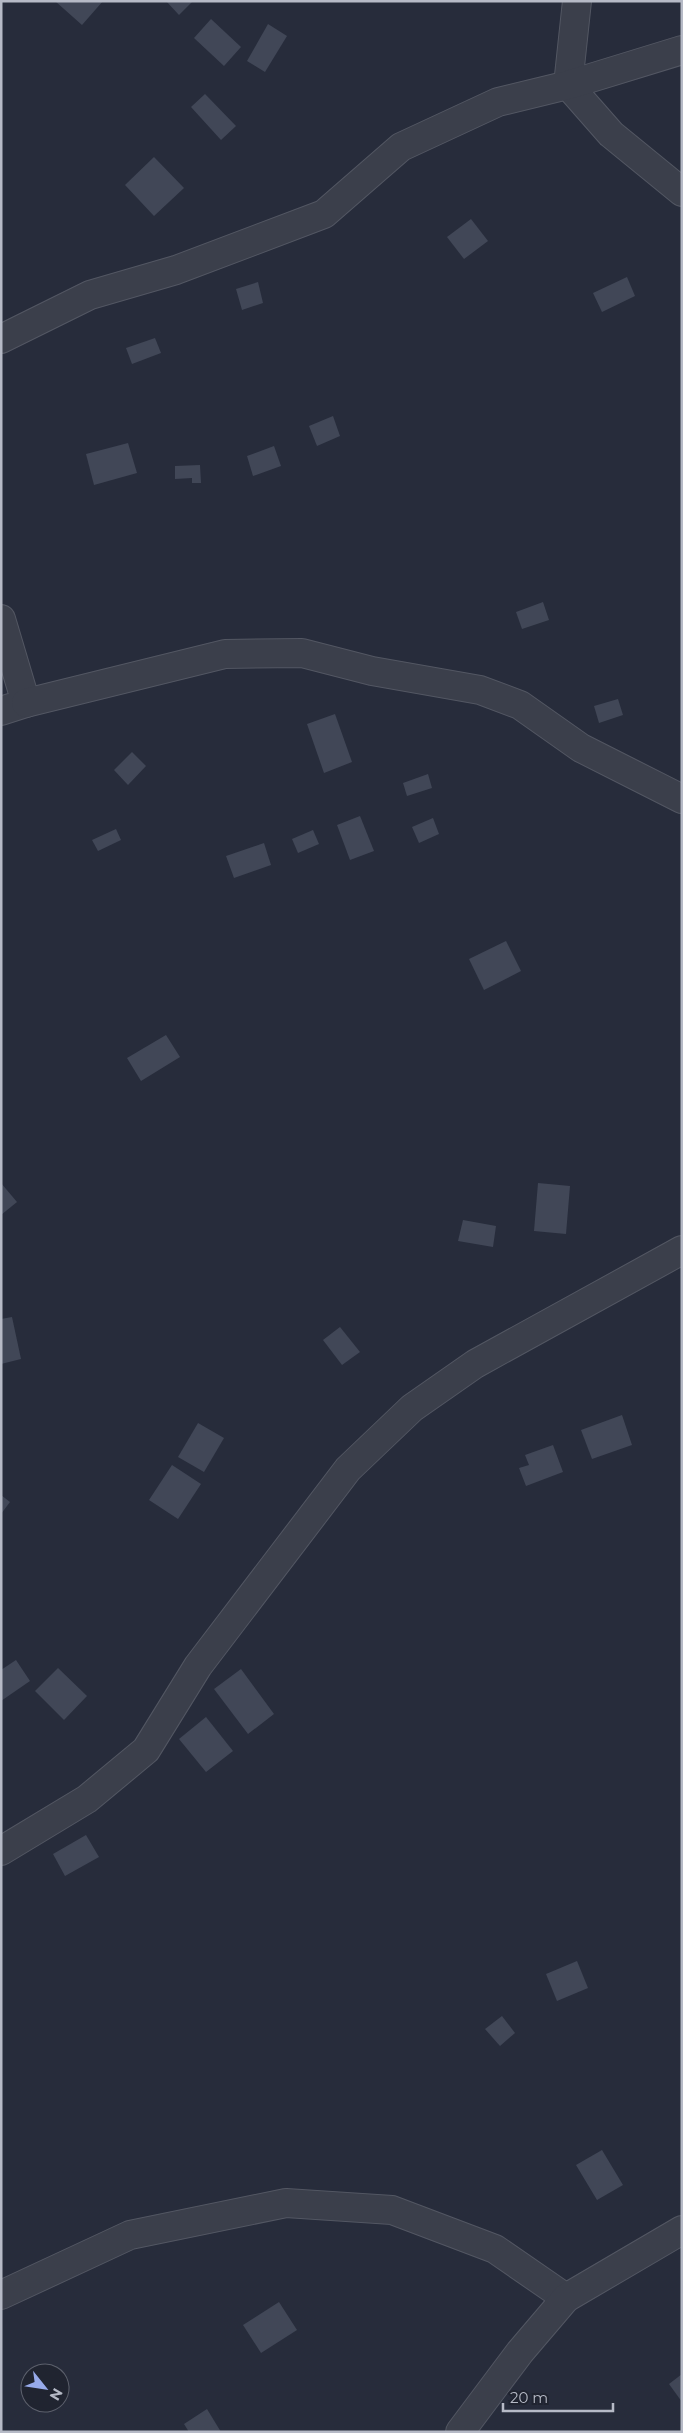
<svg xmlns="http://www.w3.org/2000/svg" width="683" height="2433" viewBox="0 0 683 2433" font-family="Montserrat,sans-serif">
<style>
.building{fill:#414757}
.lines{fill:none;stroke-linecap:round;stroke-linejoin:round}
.minor-casing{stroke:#535763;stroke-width:30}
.minor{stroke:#3b3f4b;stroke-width:28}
</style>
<rect width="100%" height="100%" fill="#272c3b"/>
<g class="building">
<path d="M55 1H103L82 25Z"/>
<path d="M166 1H193L179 15Z"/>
<path d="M211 19 241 47 224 66 194 38Z"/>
<path d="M268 24 287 36 265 72 247 61Z"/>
<path d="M205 94 236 126 221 140 191 107Z"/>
<path d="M154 157 184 188 154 216 125 185Z"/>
<path d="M471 219 488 241 464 259 447 237Z"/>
<path d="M627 277 635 296 602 312 593 293Z"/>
<path d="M258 282 263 303 242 310 236 289Z"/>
<path d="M155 338 161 353 132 364 126 348Z"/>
<path d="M333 416 340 436 317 446 309 426Z"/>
<path d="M128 443 137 473 94 485 86 454Z"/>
<path d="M274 446 281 466 253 476 247 456Z"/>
<path d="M200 465 201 483H192V478L175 479V466Z"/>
<path d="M543 602 549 620 522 629 516 612Z"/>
<path d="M618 699 623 715 599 723 594 706Z"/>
<path d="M335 714 352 762 324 773 307 724Z"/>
<path d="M132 752 146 766 128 785 114 770Z"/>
<path d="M428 774 432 788 407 796 403 783Z"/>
<path d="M360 816 374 851 350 860 337 825Z"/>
<path d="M433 818 439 834 419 843 412 827Z"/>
<path d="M116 829 121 840 98 851 92 840Z"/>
<path d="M313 830 319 844 298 853 292 839Z"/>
<path d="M264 843 271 865 234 878 226 856Z"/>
<path d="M506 941 521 971 484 990 469 959Z"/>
<path d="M166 1035 180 1057 141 1081 127 1058Z"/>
<path d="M1 1183 17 1202 1 1215Z"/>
<path d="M538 1183 570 1186 566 1234 534 1231Z"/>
<path d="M463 1220 496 1226 493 1247 458 1241Z"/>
<path d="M12 1317 21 1359 1 1364V1319Z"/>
<path d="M340 1327 360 1352 342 1365 323 1340Z"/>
<path d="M622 1415 632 1445 592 1459 581 1430Z"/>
<path d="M198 1423 224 1438 204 1472 178 1457Z"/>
<path d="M553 1445 563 1472 526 1486 519 1468 529 1465 525 1455Z"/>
<path d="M172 1465 201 1484 178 1519 149 1500Z"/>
<path d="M1 1495 10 1502 1 1514Z"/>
<path d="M16 1660 30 1681 1 1701V1670Z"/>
<path d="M58 1668 87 1696 64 1720 35 1691Z"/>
<path d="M241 1669 274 1714 248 1734 214 1689Z"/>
<path d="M206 1717 233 1751 206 1772 179 1739Z"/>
<path d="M86 1835 99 1857 65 1876 53 1854Z"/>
<path d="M577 1961 588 1988 557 2001 546 1974Z"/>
<path d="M502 2016 515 2033 500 2046 485 2029Z"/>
<path d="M602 2150 623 2185 597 2200 576 2165Z"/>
<path d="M279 2302 297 2330 261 2353 243 2325Z"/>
<path d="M682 2374V2402L669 2384Z"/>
<path d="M207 2409 221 2432H189L184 2424Z"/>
</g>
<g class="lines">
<g class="minor-casing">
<g id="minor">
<path d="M577 1 568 85 611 134 682 192"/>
<path d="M1 339 90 295 176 270 324 214 401 147 498 102 568 85 682 50"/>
<path d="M1 619 26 703 1 711"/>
<path d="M26 703 225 654 302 653 372 671 480 690 520 705 581 748 682 799"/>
<path d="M1 1851 87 1799 146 1750 198 1666 348 1469 412 1408 475 1364 682 1250"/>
<path d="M1 2295 130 2235 286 2203 392 2210 495 2249 566 2298"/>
<path d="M460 2432 520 2352 566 2298 682 2230"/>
</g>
</g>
<use href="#minor" class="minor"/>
</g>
<rect width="683" height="2433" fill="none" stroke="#b6bac6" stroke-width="5"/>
<g transform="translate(45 2388) rotate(120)"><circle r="24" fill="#202430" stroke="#5c606c"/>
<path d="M0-4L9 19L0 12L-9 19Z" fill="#97aaea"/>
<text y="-8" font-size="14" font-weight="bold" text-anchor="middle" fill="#b6bac6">N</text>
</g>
<path d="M503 2403v8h110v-8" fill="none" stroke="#b6bac6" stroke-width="2.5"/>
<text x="510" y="2403" font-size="15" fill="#b6bac6" stroke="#202430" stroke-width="4" paint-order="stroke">20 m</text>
</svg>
